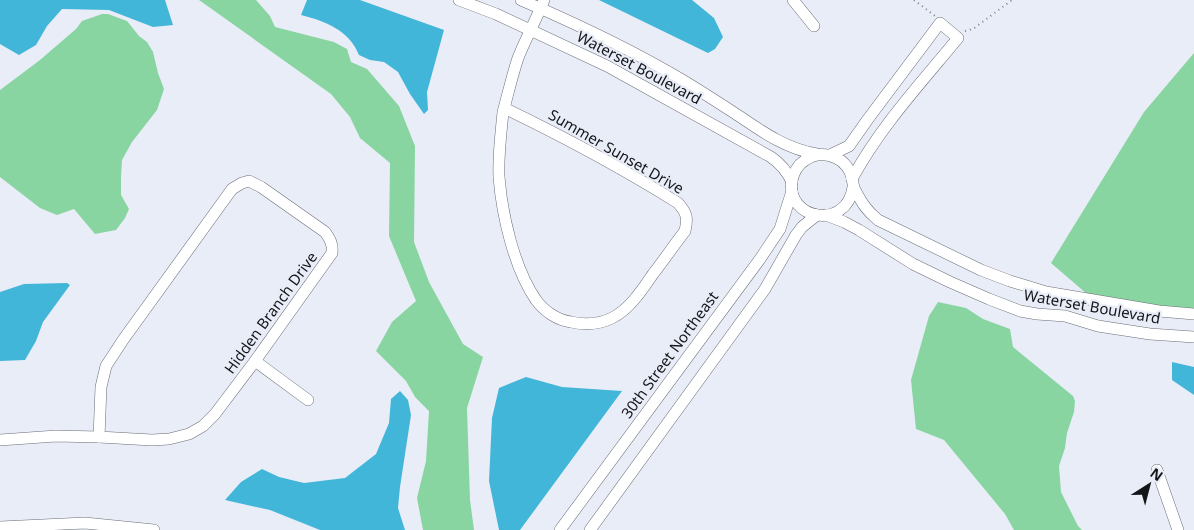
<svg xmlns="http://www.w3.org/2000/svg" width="1194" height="530" viewBox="0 0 1194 530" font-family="'Noto Sans',sans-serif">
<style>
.green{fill:#88d5a1}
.water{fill:#42b6d8}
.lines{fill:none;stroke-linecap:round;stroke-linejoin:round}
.minor-casing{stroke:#6a6d76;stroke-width:12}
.path{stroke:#7f8289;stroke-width:2;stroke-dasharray:1 4;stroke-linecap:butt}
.minor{stroke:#fff;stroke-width:11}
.labels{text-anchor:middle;stroke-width:4.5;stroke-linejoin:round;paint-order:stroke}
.street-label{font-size:15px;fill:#141519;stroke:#e9edf8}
</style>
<rect width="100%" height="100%" fill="#e9edf8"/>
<g class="green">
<path d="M199 0H256L270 16 275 27 334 42 347 49 351 62 367 69 399 106 415 146 414 242 429 282 463 344 483 357 467 408 470 500 474 530H423L417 498 426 461 429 411 415 397 406 381 376 351 392 322 416 301 389 236 390 163 360 138 350 117 331 94Z"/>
<path d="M102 14H108L127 21 139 36 147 42 153 52 158 73 164 89 157 110 132 142 122 160 121 177V195L129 209 125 218 116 230 95 234 74 209 57 215 40 208 0 177V90L40 60 76 29 82 21Z"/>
<path d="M1194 53V313L1094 300 1051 263 1144 112Z"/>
<path d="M938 302 966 308 983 319 1010 329 1013 347 1073 396 1075 401 1074 412 1067 433 1065 448 1059 466 1061 492 1078 526 1082 530H1014L1005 514 944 440 916 429 911 380 929 316Z"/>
</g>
<g class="water">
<path d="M0 0H165L173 25 153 27 109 10 62 9 47 26 36 45 19 55 0 44Z"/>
<path d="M307 0H360L444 30 427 92 428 110 424 114 410 94 398 72 384 62 370 60 359 55C349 30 325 21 301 15Z"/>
<path d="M599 0H692L714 18 723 37 715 49 708 53Z"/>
<path d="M67 283 70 285 43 322 36 341 25 360 0 361V292L24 284Z"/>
<path d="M1172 362 1194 367V395L1172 380Z"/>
<path d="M526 377 562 387 622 391 520 530H499L489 481 492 418 499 388Z"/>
<path d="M400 391 408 400 411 415 400 487 398 508 405 530H320L270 510 225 500 241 482 262 469 279 477 304 483 345 478 376 454 389 423 391 399Z"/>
</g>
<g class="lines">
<g class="minor-casing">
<g id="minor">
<path d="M459 0 496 14 607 66 771 157C781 164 787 171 792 182"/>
<path d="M521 0C577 24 632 50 684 81 702 92 719 103 736 114 761 131 786 149 817 154"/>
<path d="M793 0 814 26"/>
<path d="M504 108C564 137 622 168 678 203 687 213 688 218 685 231 674 245 664 260 653 274 642 290 630 309 612 318 598 325 585 325 571 322 557 320 544 311 536 300 514 268 502 215 499 177 498 155 501 134 503 112 508 94 512 76 518 58 526 38 536 20 544 0"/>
<path d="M830 155 849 146 868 119 940 23 958 38C921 83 880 127 852 179"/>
<path d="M249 181 261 187 325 232C330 239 333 244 332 253L255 361 215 414 203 426 189 434 169 439 152 440 99 437 101 387 106 366 123 340 232 189 242 183Z"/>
<path d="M853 187C847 231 785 220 792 180 794 172 798 165 804 161 819 149 842 155 850 172 853 178 852 184 855 190 862 203 866 210 878 220L981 270 1010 281 1046 292 1159 311 1194 314"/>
<path d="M826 215 844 222 859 230 913 264 950 282 989 299 1020 311 1037 314 1065 316 1098 326 1150 334 1194 337"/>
<path d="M255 361 308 400"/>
<path d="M0 440 56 436 99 437"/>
<path d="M1157 470 1178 530"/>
<path d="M0 527 85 523 154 530"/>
<path d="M560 530 760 259 780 229 792 191"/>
<path d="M590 530 765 289 796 235 802 227 817 215"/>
</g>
</g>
<g class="path">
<path d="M914 0 935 16"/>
<path d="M965 31 973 29 1012 0"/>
</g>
<use href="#minor" class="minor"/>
</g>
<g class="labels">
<g class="street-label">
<text transform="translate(639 68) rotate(28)" y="5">Waterset Boulevard</text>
<text transform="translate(616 152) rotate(30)" y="5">Summer Sunset Drive</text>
<text transform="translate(1092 307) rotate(10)" y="5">Waterset Boulevard</text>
<text transform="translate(271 313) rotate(-54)" y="5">Hidden Branch Drive</text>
<text transform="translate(670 355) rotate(-54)" y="5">30th Street Northeast</text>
</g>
</g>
<g transform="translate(1149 485) rotate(36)" stroke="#e9edf8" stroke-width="4" paint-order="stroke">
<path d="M0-4L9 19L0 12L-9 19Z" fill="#141519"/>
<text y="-8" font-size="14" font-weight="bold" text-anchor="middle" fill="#141519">N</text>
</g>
</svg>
